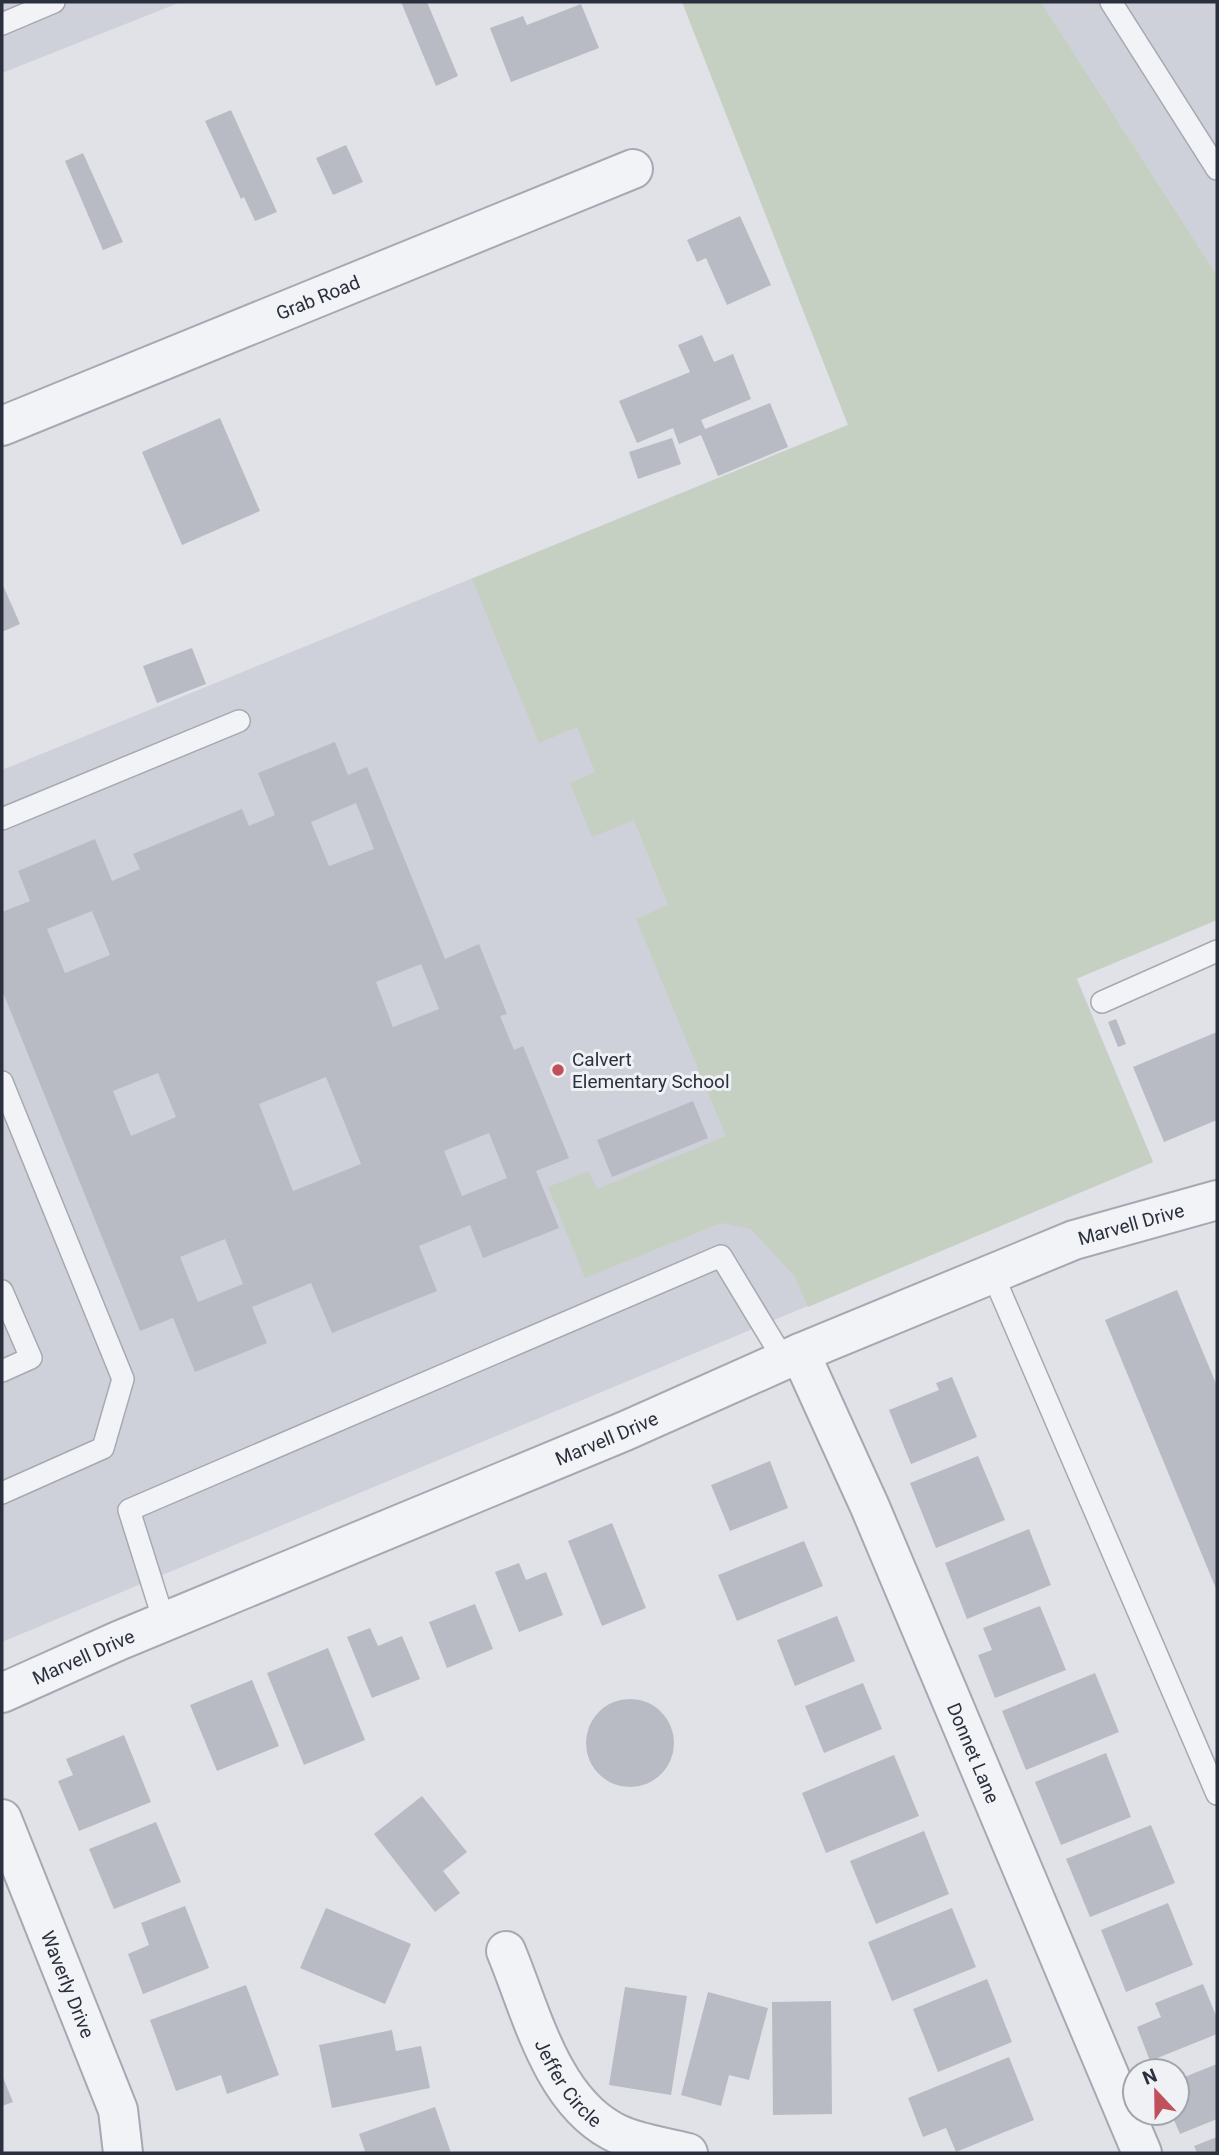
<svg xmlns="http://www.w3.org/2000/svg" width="1219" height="2155" viewBox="0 0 1219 2155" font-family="Roboto,sans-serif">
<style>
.built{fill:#ced1d9}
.green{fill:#c5d0c2}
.building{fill:#b8bbc4;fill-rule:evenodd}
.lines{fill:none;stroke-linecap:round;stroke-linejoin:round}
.service-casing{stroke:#a6a9b1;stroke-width:24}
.minor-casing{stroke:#a6a9b1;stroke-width:42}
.tertiary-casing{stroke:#a6a9b1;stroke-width:42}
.service{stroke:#f2f3f6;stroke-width:21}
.minor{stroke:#f2f3f6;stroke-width:38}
.tertiary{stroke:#f2f3f6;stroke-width:38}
.poi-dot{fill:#c0515a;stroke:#eff1f5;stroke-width:2.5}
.labels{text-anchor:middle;stroke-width:6;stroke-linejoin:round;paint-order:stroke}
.street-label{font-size:19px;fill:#2a303d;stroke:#eff1f5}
.poi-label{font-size:19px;fill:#2a303d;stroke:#eff1f5;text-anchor:start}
</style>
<rect width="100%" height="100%" fill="#e0e2e7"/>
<g class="built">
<path d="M2 2H181L2 73Z"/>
<path d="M1041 2H1217V275Z"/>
<path d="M848 425 1153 1162 2 1642V770Z"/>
</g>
<path class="green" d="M682 2H1041L1217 275V920L1076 979 1153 1162 808 1307 795 1277 751 1229 721 1223 585 1278 548 1187 589 1171 597 1189 726 1136 636 919 668 905 634 820 592 837 570 783 595 772 577 727 539 743 472 579 848 425Z"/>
<g class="building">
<path d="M401 2H427L458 76 436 86Z"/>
<path d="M581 4 599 48 511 82 490 28 523 16 527 25Z"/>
<path d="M231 110 277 212 255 221 244 197 241 199 205 121Z"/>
<path d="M346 145 363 182 333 195 316 158Z"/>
<path d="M83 153 123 242 103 250 65 161Z"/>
<path d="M740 216 771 285 727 305 706 258 697 262 687 240Z"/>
<path d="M702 335 714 362 733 354 751 399 701 420 705 429 770 403 788 447 718 476 701 435 679 444 673 428 637 443 619 401 690 372 678 345Z"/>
<path d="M220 418 260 511 182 545 142 452Z"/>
<path d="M672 438 681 464 638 479 629 452Z"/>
<path d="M2 583 20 624 2 632Z"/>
<path d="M192 648 206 684 157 703 143 666Z"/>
<path d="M335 742 348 775 367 767 445 959 479 944 507 1014 500 1016 514 1050 523 1046 569 1158 536 1171 559 1228 483 1258 470 1225 419 1246 437 1291 332 1333 311 1283 252 1307 267 1343 195 1372 173 1318 140 1331 2 990V912L30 901 18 871 95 839 112 881 140 869 133 854 242 809 249 826 275 815 258 773ZM356 803 374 849 329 866 311 822ZM92 911 110 955 65 973 47 929ZM421 964 439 1009 393 1027 376 982ZM158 1073 176 1117 131 1136 113 1091ZM326 1077 361 1164 293 1191 259 1104ZM489 1133 507 1178 462 1196 444 1151ZM225 1239 243 1284 198 1302 180 1257Z"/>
<path d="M1116 1019 1126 1044 1118 1047 1108 1022Z"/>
<path d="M1217 1032V1120L1164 1142 1133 1067Z"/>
<path d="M693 1101 708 1138 612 1177 597 1140Z"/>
<path d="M1177 1290 1217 1386V1591L1105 1320Z"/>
<path d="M952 1377 977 1437 911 1464 889 1410 939 1390 936 1383Z"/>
<path d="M978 1456 1005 1520 936 1548 910 1483Z"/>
<path d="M770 1461 788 1508 730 1531 711 1485Z"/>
<path d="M612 1523 646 1608 602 1626 568 1541Z"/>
<path d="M1029 1529 1051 1585 967 1619 945 1563Z"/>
<path d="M804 1541 823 1586 737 1621 718 1575Z"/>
<path d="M519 1563 526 1580 546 1572 563 1615 519 1632 495 1572Z"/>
<path d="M475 1604 493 1649 447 1668 429 1622Z"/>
<path d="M1040 1606 1066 1670 995 1698 978 1655 992 1650 983 1628Z"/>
<path d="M837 1616 855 1661 795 1686 777 1640Z"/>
<path d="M370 1628 378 1646 402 1636 420 1679 372 1698 347 1637Z"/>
<path d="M328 1648 365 1740 304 1765 267 1673Z"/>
<path d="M1095 1673 1119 1732 1026 1770 1002 1711Z"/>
<path d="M252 1680 279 1746 217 1771 190 1705Z"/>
<path d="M863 1683 882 1729 824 1753 805 1706Z"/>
<circle cx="630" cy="1743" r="44"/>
<path d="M124 1735 151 1802 79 1831 58 1781 73 1775 66 1759Z"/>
<path d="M1106 1753 1131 1817 1061 1845 1035 1782Z"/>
<path d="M894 1755 919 1816 826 1853 802 1793Z"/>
<path d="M422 1796 467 1852 443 1871 460 1893 435 1912 374 1834Z"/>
<path d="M156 1822 181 1882 114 1909 89 1849Z"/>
<path d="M1151 1825 1175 1883 1090 1917 1066 1859Z"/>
<path d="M924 1831 949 1894 876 1924 850 1861Z"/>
<path d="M1168 1903 1193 1965 1126 1992 1101 1930Z"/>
<path d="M185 1906 209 1968 143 1994 128 1954 149 1945 141 1923Z"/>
<path d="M326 1908 411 1944 385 2004 300 1968Z"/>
<path d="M952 1908 976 1967 892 2001 868 1942Z"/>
<path d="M987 1979 1012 2042 938 2072 913 2009Z"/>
<path d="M1203 1984 1217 2018V2034L1150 2061 1137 2027 1161 2017 1155 2003Z"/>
<path d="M246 1985 279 2075 227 2094 221 2075 176 2091 150 2020Z"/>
<path d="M625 1987 687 1996 671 2095 609 2085Z"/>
<path d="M708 1992 768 2008 749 2080 729 2075 721 2106 681 2095Z"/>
<path d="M831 2001 832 2114 773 2115 772 2002Z"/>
<path d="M392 2030 396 2051 421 2046 430 2088 332 2108 319 2045Z"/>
<path d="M1009 2057 1034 2120 956 2152 946 2128 923 2137 908 2098Z"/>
<path d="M1217 2064V2119L1180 2134 1171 2113H1177V2080Z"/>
<path d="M2 2075 13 2102 2 2106Z"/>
<path d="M435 2107 451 2153H360L365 2151 359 2134Z"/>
<path d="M1217 2137V2153H1197L1194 2146Z"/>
</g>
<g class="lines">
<g class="service-casing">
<g id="service">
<path d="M1111 2 1217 169"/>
<path d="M2 24 54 2"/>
<path d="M2 819 239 721"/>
<path d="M1102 1002 1217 951"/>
<path d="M2 1082 123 1379 103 1448 2 1493"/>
<path d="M993 1275 1217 1794"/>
<path d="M2 1291 31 1358 2 1371"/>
<path d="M164 1621 129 1510 721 1256 784 1360"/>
</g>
</g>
<g class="minor-casing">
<g id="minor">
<path id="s1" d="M2 426 633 169"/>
<path id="s2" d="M800 1353 870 1507 1142 2153"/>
<path id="s3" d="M506 1951C531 2011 551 2098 612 2131 633 2143 665 2147 688 2153"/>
</g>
</g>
<g class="tertiary-casing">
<g id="tertiary">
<path id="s4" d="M2 1693 118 1641 625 1431 800 1353 1074 1240 1217 1200"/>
<path id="s5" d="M2 1819 118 2110 123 2153"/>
</g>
</g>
<use href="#service" class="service"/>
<use href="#minor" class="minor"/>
<use href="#tertiary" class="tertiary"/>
</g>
<circle class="poi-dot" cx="558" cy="1070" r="7"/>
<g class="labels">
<g class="street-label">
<text dy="7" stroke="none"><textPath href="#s1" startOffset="341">Grab Road</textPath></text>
<text dy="7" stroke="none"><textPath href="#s4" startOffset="1223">Marvell Drive</textPath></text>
<text dy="7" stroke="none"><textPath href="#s4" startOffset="656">Marvell Drive</textPath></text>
<text dy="7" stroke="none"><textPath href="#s4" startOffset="89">Marvell Drive</textPath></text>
<text dy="7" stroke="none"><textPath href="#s2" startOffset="436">Donnet Lane</textPath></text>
<text dy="7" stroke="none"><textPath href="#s5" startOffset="178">Waverly Drive</textPath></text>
<text dy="7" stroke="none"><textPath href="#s3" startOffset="147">Jeffer Circle</textPath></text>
</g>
<g class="poi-label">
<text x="572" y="1066">Calvert<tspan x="572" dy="22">Elementary School</tspan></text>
</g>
</g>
<rect width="1219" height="2155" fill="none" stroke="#2a303d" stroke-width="7"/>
<g transform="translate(1156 2092) rotate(338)"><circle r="33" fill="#eff1f5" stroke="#a0a4ab" stroke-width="2"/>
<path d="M0-5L12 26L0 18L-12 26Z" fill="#c0515a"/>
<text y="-10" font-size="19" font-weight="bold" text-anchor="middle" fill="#2a303d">N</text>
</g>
</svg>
